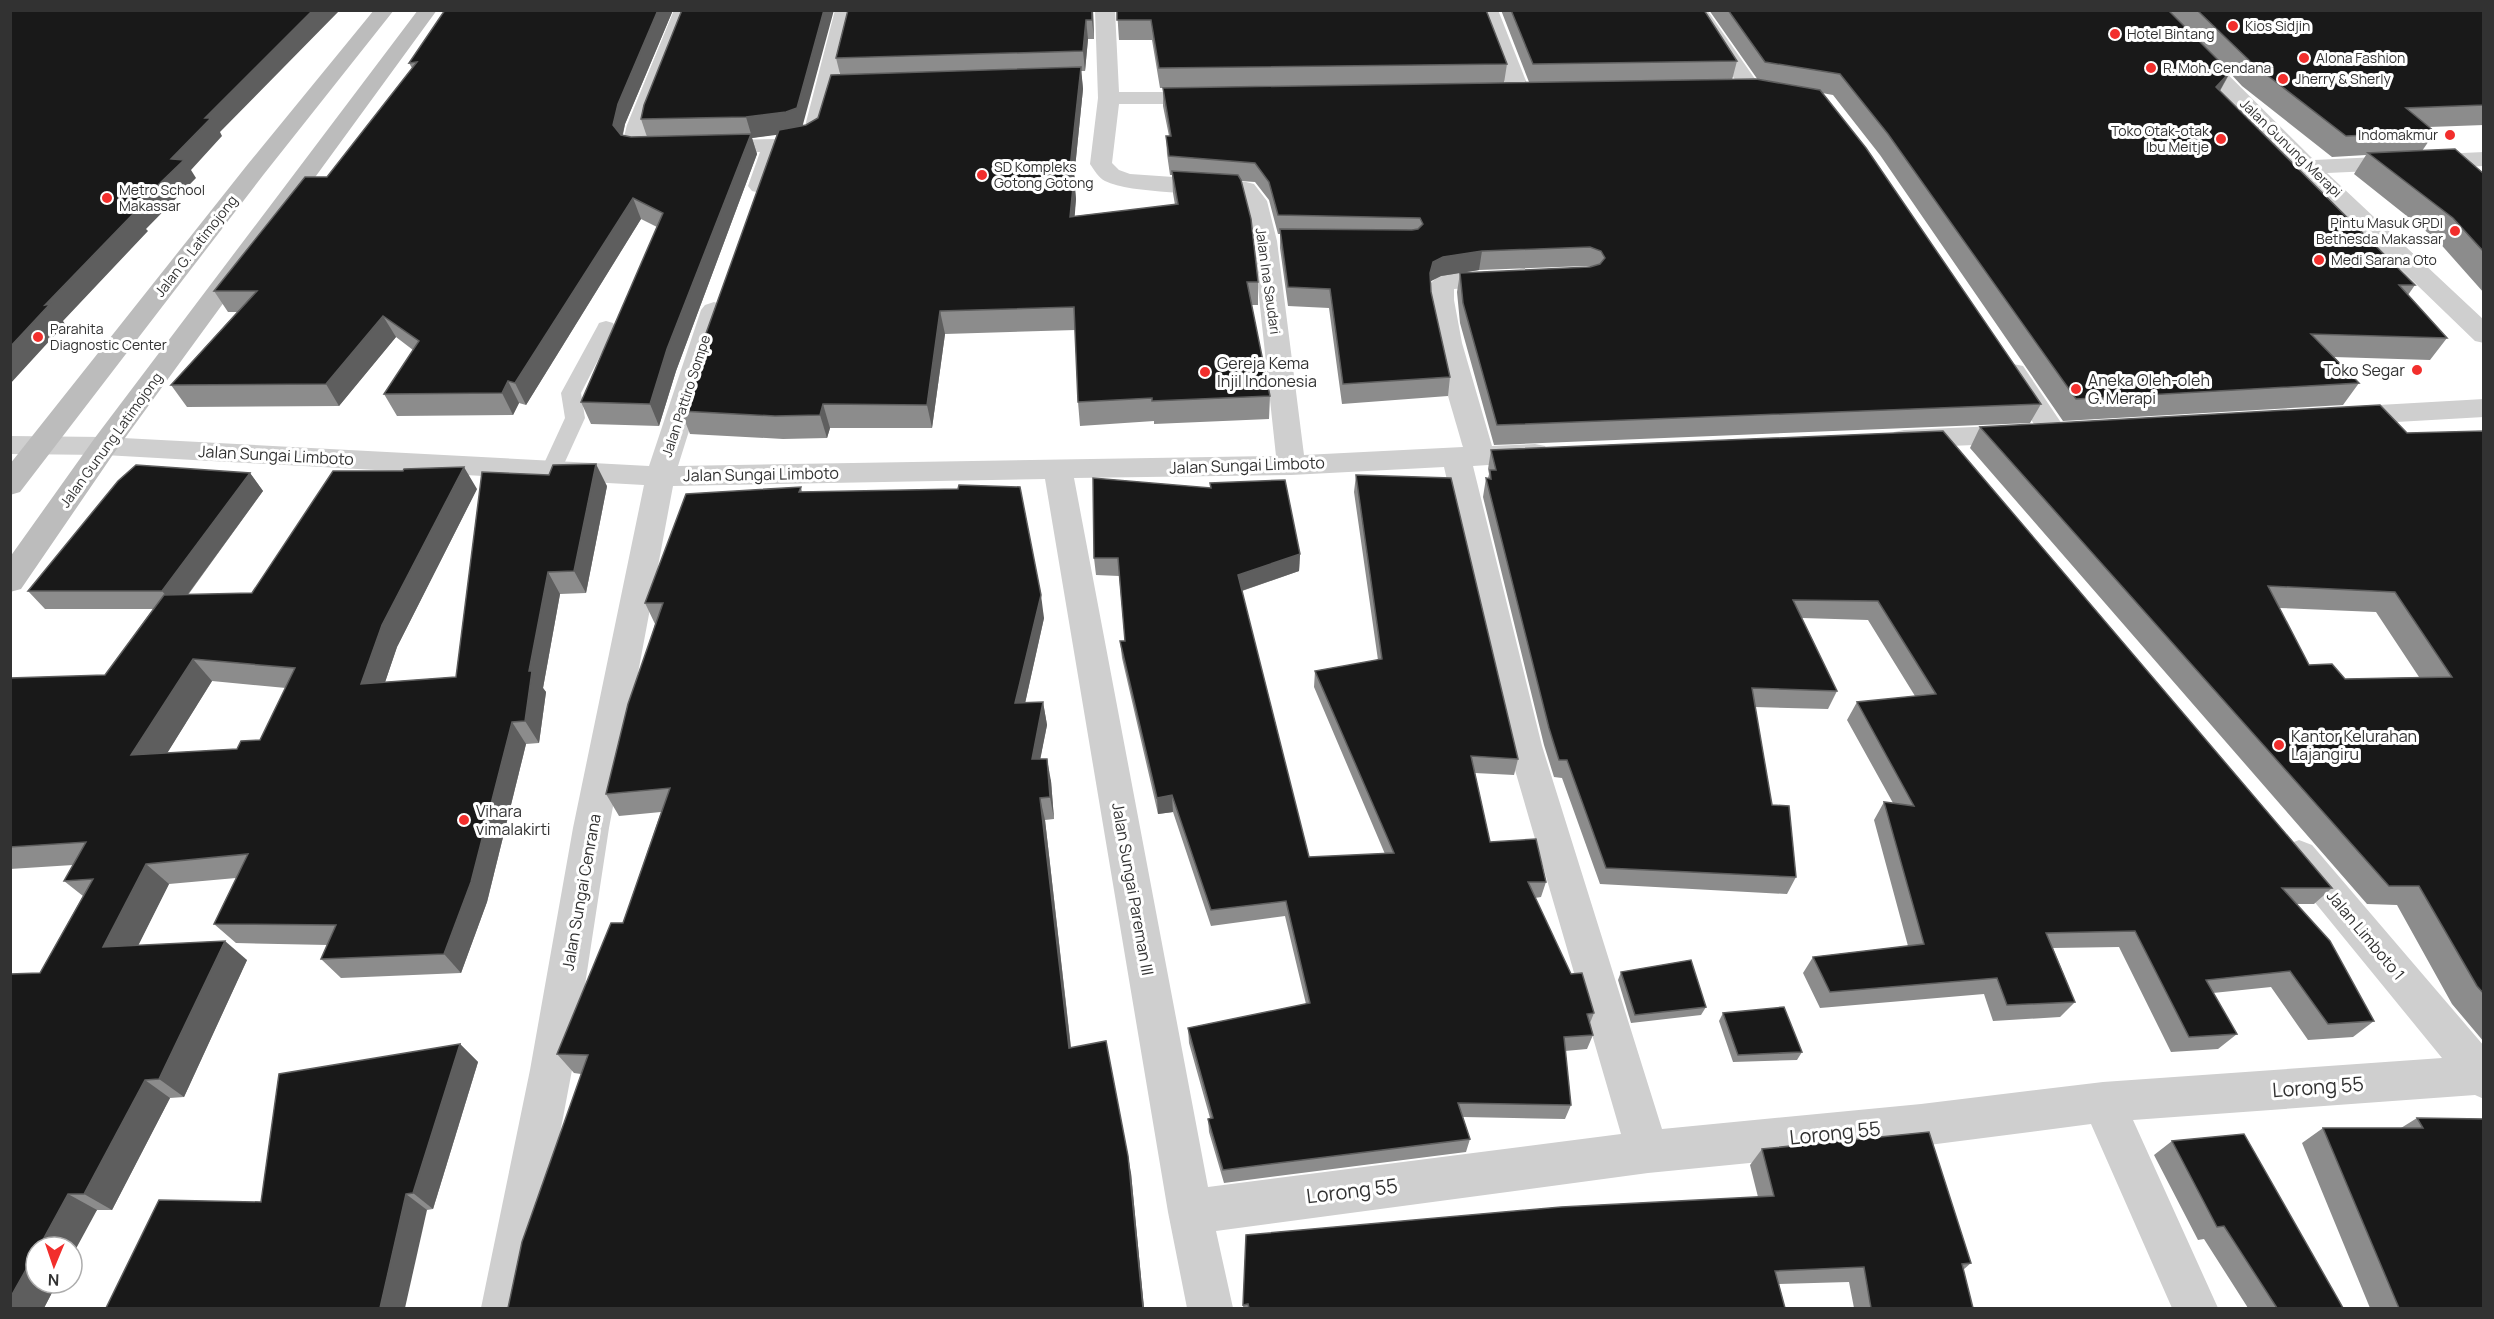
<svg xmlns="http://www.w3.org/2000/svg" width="2494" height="1319" viewBox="0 0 2494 1319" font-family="Manrope,sans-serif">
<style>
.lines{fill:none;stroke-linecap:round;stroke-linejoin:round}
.lane{fill:#cfcfcf;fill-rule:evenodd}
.street{fill:#cfcfcf;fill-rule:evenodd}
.secondary{fill:#bcbcbc;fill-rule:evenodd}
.wall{fill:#8c8c8c;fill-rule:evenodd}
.shaded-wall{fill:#5e5e5e}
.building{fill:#191919;stroke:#5e5e5e;stroke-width:1.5;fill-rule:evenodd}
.poi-dot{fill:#f22e2c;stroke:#fff;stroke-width:2}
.labels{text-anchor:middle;stroke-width:6;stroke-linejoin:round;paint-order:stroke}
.far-poi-label{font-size:14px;fill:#323232;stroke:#fff;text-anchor:start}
.far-street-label{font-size:14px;fill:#323232;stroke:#fff}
.poi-label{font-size:16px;fill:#323232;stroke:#fff;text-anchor:start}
.street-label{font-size:16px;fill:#323232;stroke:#fff}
.near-street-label{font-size:20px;fill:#323232;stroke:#fff}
</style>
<rect width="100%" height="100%" fill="#fff"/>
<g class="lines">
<path class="lane" d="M606 321 613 323 615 327 581 393 585 418 559 475 552 477 545 475 541 470 565 418 561 393 597 327 599 323Z"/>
<g class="street">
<path d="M674 10H694L649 125 645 142 777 139 797 134 804 130 835 10H855L825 133 811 145 784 149 768 191 760 193 752 191 748 186 760 152 638 156 630 154 622 144 627 125Z"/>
<path d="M1095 10H1115L1119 92H1207L1215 93 1218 98 1215 103 1207 104H1119L1112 163 1119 170 1130 174 1246 182 1254 184 1267 201 1277 241 1304 455 1463 447C1454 414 1422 317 1429 287 1432 279 1439 276 1447 274L1505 271 1514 274 1518 279 1514 284 1454 289V300L1462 343 1492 446 1535 444 1545 446 1549 453 1545 460 1535 462 1473 466 1542 746 1662 1129 1921 1104 2103 1082 2442 1058 2286 867 2280 856 2286 845 2299 840 2312 845 2484 1046V1099L2475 1095 2133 1120 2218 1308H2172L2091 1124 1921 1146 1648 1173 1216 1231 1233 1308H1187L1168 1212 1045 479 673 486 609 828 572 1070 527 1308H481L530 1070 573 828 644 485 104 455 10 454V436L104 437 649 466 701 310 705 305 714 302 723 305 727 310 678 466 1276 456 1253 241 1243 201 1239 195C1207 193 1131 194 1105 181 1099 178 1094 170 1090 164L1098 98ZM1444 467 1508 746 1621 1134 1208 1187 1074 478 1291 475Z"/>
<path d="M1478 10H1498L1530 91 1526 95 1519 97 1512 95 1508 91Z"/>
<path d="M1688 10H1707L1762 89 1758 93 1751 95 1744 93Z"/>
<path d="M2142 10H2163L2314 160 2484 152V166L2327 173 2484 320V343L2475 341 2300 172Z"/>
<path d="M2013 364 2023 366 2064 427 2068 433 2064 439 2054 442 2044 439 1999 372 2003 366Z"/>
<path d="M2484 399V417L2344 425 2334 422 2330 416 2334 410 2344 407Z"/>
<path d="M2020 425 2030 428 2034 434 2030 440 2020 443 1904 448 1894 446 1890 439 1894 432 1904 430Z"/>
</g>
<g class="secondary">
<path d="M374 10H394L264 174 20 492 10 495V464L248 164Z"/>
<path d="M418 10H437L114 453 21 589 10 592V557L94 439Z"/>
</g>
</g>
<g class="wall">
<path d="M445 10H673L625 124 623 135 631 137H647L641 119 682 10 803 126 806 125 818 118 840 74 836 58 1093 10 1094 39H1088L1085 71H1081L1083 89 1074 178 1076 199 1074 216 1175 205 1173 193 1172 175H1170L1167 154 1166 136H1169L1163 106V88H1160L1152 40H1119L1117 10 1507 64 1504 83 1529 82 1501 10H1704L1737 61 1732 80H1758L1709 10H2484V125L2429 127 2435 132 2422 151 2484 174V293L2437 240 2354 174 2366 155 2332 157 2242 86 2230 73 2220 91 2415 285 2408 295 2447 338 2430 360 2334 357 2359 383 2343 405 2063 421 1880 155 1833 95 1822 93 2041 404 2030 423 1494 445 1460 323 1457 292 1460 273 1590 267 1586 266 1479 270 1441 276 1431 281V292L1450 377 1448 396 1342 404 1329 308 1288 306 1280 248V234H1278L1269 200 1255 182 1241 181 1258 282V305H1251L1270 396 1269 419 1154 424V421L1080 426 1078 402 1075 330 945 334 932 428H830L827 438 783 439 690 434 681 411 777 134 752 138 757 154 676 371 659 426 591 424 581 402 657 227 641 219 526 405 519 403 513 415 397 416 384 394 413 350 396 337 339 406 187 407 171 385 237 312H228L214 291 327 177 412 68 409 63Z"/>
<path d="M1980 427 2407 433 2484 431V1042L2452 1004 2397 905 2367 904 1970 448ZM2279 608 2376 612 2419 677 2345 679 2309 665Z"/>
<path d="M1943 431 2332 888 2314 904H2297L2374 1021 2353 1037 2308 1040 2271 987 2213 993 2237 1034 2218 1049 2171 1052 2119 947 2053 948 2075 1002 2060 1017 1993 1021 1984 994 1820 1008 1803 973 1813 957 1908 946 1874 820 1884 802 1893 803 1847 720 1857 702 1915 696 1868 620 1802 618 1837 691 1828 709 1755 707 1772 805 1796 877 1787 894 1600 884 1562 778 1554 777 1544 745 1483 497 1486 478H1488L1489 474 1488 469 1491 450Z"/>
<path d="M250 473 263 491 188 595 252 593 477 489 397 647 385 682 456 677 607 486 586 593 560 594 543 688 546 692 539 743 526 744 487 902 461 973 341 978 321 959 328 945 236 943 214 924 236 878 169 884 138 945 247 960 184 1097 170 1098 112 1210H97L36 1283H57L44 1308H10L40 973 83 896 64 881 73 865 10 869V678L105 675 153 609H45L28 591ZM212 681 286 688 260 740 237 749 167 753Z"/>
<path d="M1356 475 1518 759 1514 775 1475 773 1490 842 1546 882 1541 897 1535 898 1571 974 1594 1013 1590 1023 1593 1035 1587 1049 1565 1051 1571 1105 1565 1119 1463 1117 1470 1139 1466 1152 1224 1183 1209 1132 1208 1119 1210 1118 1189 1043 1188 1028 1306 1004 1285 916 1211 926 1173 812 1158 814 1122 658 1120 641H1125L1119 576 1096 575 1094 558 1300 554 1299 571 1242 591 1309 857 1385 854 1314 687 1315 671 1378 660 1354 492Z"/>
<path d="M801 487 802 492 1044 618 1025 703 1043 702 1047 725 1040 759 1051 781 1054 819 1045 820 1071 1047 1131 1173 1144 1308H508L581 1074 574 1073 557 1054 623 923 661 812 619 816 606 794 655 624 645 603Z"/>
<path d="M1621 972 1706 1007 1701 1015 1631 1023 1618 980Z"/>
<path d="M1723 1013 1802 1052 1797 1060 1733 1062 1719 1021Z"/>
<path d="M460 1044 478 1062 433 1209 427 1210 261 1202Z"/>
<path d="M2417 1118 2484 1119V1308H2370L2302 1143 2323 1128H2401Z"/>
<path d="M2172 1141 2343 1308H2248L2204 1239 2198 1240 2154 1155Z"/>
<path d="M1762 1149 1971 1263 1963 1270 1973 1308H1854L1849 1282 1779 1284 1785 1308H1243L1246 1235 1758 1197 1750 1165Z"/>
</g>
<g class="shaded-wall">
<path d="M313 10H340L220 132 222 136 191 170 196 178 146 229 148 231 63 321 65 324 10 384V347L45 305 171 159 205 118Z"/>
<path d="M658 10H673L625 124 620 145 613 125 618 104Z"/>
<path d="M824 10H834L802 128 791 133 752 138 757 154 676 371 659 426 650 404 667 349 751 134 746 117Z"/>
<path d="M1092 10H1093L1094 39 1092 20Z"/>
<path d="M1086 20 1088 39 1085 71 1083 51Z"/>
<path d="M1081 67 1083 89 1074 178 1076 199 1073 239 1070 217 1069 177Z"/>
<path d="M2230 72 2219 92 2216 87Z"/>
<path d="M633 198 641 219 526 405 515 383Z"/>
<path d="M1482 251 1479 270 1441 276 1431 281 1427 292 1430 273 1433 262 1443 257Z"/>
<path d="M940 311 945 334 932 428 927 405Z"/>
<path d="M383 316 396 337 339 406 326 384Z"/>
<path d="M508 381 519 403 513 415 502 393Z"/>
<path d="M823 404 830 428 827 438 820 415Z"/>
<path d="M596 464 607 486 586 593 574 571Z"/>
<path d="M464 467 477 489 397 647 377 706 361 684 382 625Z"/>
<path d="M250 473 263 491 177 609 162 591Z"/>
<path d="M1300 554 1299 571 1238 592V575Z"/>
<path d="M548 572 560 594 543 688 546 692 539 743 525 721 529 671Z"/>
<path d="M1041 595 1044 618 1020 726 1015 703Z"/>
<path d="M193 659 212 681 153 776 131 755Z"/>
<path d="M1043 702 1047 725 1036 781 1032 759Z"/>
<path d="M512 722 526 744 487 902 461 973 444 954Z"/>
<path d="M1047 759 1051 781 1054 819 1050 797Z"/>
<path d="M1172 795 1173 812 1158 814 1157 798Z"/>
<path d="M1040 798 1045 820 1073 1067 1069 1048Z"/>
<path d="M146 864 169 884 128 966 103 947Z"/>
<path d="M225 941 247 960 184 1097 159 1079Z"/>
<path d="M460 1044 478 1062 433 1209 413 1193Z"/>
<path d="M145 1080 170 1098 112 1210 84 1194Z"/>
<path d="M1128 1156 1131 1173 1144 1308H1143Z"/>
<path d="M68 1194 97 1210 72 1256V1247H39Z"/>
<path d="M406 1194 427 1210 405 1308H380Z"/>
<path d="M36 1252V1283H57L44 1308H10V1298Z"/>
</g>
<g class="building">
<path d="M10 10H313L205 118H211L171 159 184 160 130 212H135L45 305 50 304 10 347Z"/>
<path d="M445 10H658L618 104 613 125 621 135 631 137 751 134 667 349 650 404 581 402 663 213 633 198 515 383 508 381 502 393 384 394 419 341 383 316 326 384 171 385 257 291H214L305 177H327L417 62 409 63Z"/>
<path d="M682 10H824L797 108 786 112 746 117 641 119 644 105Z"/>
<path d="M848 10H1092V20H1086L1083 51 836 58Z"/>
<path d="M1117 10H1486L1507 64 1159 68 1151 20H1117Z"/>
<path d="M1511 10H1704L1737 61 1533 64Z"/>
<path d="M1728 10H2168L2230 72 2216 87 2415 285H2399L2447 338 2311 334 2359 383 2076 399 1888 134 1840 74 1765 62Z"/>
<path d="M2197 10H2484V105L2406 108 2435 132 2346 136 2254 65Z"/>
<path d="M1081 67 1069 177H1074L1070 217 1178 204 1172 171 1238 175 1241 180 1251 219 1258 282H1247L1270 396 1152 401V398L1078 402 1074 307 940 311 927 405 823 404 820 415 775 416 681 411 700 350 779 130 806 125 818 118 831 75Z"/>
<path d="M1756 79 1820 90 1866 148 2041 404 1497 425 1463 303 1460 273 1590 267 1600 264 1605 258 1601 251 1590 247 1482 251 1443 257 1433 262 1430 273 1431 292 1450 377 1343 384 1330 289 1288 287 1280 229 1412 230 1418 229 1423 224 1420 218 1278 215 1269 182 1255 163 1169 156 1166 136H1171L1163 88Z"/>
<path d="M2455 149 2484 174V252L2453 218 2368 153Z"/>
<path d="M2380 405 2407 433 2484 431V994L2477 986 2419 886H2389L1980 427ZM2268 586 2395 592 2452 677 2345 679 2332 664 2309 665Z"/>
<path d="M1943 431 2332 888H2282L2330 941 2374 1021 2328 1024 2290 971 2206 980 2237 1034 2189 1037 2135 931 2046 933 2075 1002 2007 1005 1997 978 1830 992 1813 957 1924 944 1884 802 1914 806 1857 702 1936 694 1878 601 1793 600 1837 691 1752 688 1772 805 1789 806 1796 877 1606 868 1567 760H1559L1549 728 1486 478 1491 479 1490 470H1496L1491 450Z"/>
<path d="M596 464 574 571 548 572 529 671H532L525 721 512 722 471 882 444 954 321 959 336 925 214 924 248 854 146 864 103 947 225 941 159 1079 145 1080 84 1194H68L39 1247H36V1252L10 1298V974L40 973 93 879 64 881 86 842 10 847V678L105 675 164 595 252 593 333 471H403L404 469 464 467 382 625 361 684 456 677 482 472 549 475 553 465ZM193 659 295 668 260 740 241 741 237 749 131 755Z"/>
<path d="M136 465 250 473 162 591H28L118 481Z"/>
<path d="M1356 475 1451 478 1518 759 1471 756 1490 842 1536 839 1546 882H1528L1571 974 1582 973 1594 1013 1587 1014 1593 1035 1564 1037 1571 1105 1458 1103 1470 1139 1223 1170 1208 1119 1213 1118 1188 1028 1310 1003 1286 901 1211 910 1172 795 1157 798 1120 641H1125L1118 558H1094L1093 478 1211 488 1210 483 1285 480 1300 554 1238 575 1309 857 1394 853 1315 671 1382 659Z"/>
<path d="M959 485 1020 487 1041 595 1015 703 1043 702 1032 759H1047L1050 797 1040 798 1069 1048 1106 1041 1128 1156 1143 1308H508L522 1242 588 1055 557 1054 611 923H623L670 788 606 794 628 704 663 603H645L686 494 801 487 799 492 958 489Z"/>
<path d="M1691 960 1706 1007 1635 1015 1621 972Z"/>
<path d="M1784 1007 1802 1052 1738 1055 1723 1013Z"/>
<path d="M460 1044 413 1193 406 1194 380 1308H106L159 1200 261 1202 279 1074Z"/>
<path d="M2417 1118 2484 1119V1308H2399L2323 1128H2423Z"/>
<path d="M1929 1132 1971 1263 1962 1264 1973 1308H1871L1864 1267 1775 1271 1785 1308H1249L1248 1304 1243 1305 1246 1235 1561 1207 1774 1196 1762 1149Z"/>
<path d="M2244 1134 2343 1308H2277L2224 1226 2217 1227 2172 1141Z"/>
</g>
<g class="poi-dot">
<circle cx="2233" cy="26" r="6"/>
<circle cx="2115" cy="34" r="6"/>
<circle cx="2304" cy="58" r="6"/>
<circle cx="2151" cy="68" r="6"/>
<circle cx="2283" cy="79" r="6"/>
<circle cx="2450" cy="135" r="6"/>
<circle cx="2221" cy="139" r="6"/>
<circle cx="982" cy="175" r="6"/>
<circle cx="107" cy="198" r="6"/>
<circle cx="2455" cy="231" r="6"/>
<circle cx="2319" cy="260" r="6"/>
<circle cx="38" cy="337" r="6"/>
<circle cx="2417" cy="370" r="6"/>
<circle cx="1205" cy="372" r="6"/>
<circle cx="2076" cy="389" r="6"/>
<circle cx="2279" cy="745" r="6"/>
<circle cx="464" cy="820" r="6"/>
</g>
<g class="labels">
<g class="far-poi-label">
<text x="2245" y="31">Kios Sidjin</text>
<text x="2127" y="39">Hotel Bintang</text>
<text x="2316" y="63">Alona Fashion</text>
<text x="2163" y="73">R. Moh. Cendana</text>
<text x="2295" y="84">Jherry &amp; Sherly</text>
<text x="2209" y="136" text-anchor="end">Toko Otak-otak<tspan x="2209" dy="16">Ibu Meitje</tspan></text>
<text x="2438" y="140" text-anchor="end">Indomakmur</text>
<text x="994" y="172">SD Kompleks<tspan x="994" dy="16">Gotong Gotong</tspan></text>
<text x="119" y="195">Metro School<tspan x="119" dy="16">Makassar</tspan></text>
<text x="2443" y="228" text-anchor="end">Pintu Masuk GPDI<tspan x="2443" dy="16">Bethesda Makassar</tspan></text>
<text x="2331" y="265">Medi Sarana Oto</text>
<text x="50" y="334">Parahita<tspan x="50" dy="16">Diagnostic Center</tspan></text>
</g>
<g class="far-street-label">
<text transform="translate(2291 148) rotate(44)" y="5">Jalan Gunung Merapi</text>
<text transform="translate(196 246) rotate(-52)" y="5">Jalan G. Latimojong</text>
<text transform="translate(1268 281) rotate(82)" y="5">Jalan Ina Saudari</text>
<text transform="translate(686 396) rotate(-72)" y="5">Jalan Pattiro Sompe</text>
<text transform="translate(111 440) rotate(-54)" y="5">Jalan Gunung Latimojong</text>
</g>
<g class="poi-label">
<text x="1217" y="369">Gereja Kema<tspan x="1217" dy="18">Injil Indonesia</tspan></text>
<text x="2405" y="376" text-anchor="end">Toko Segar</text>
<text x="2088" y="386">Aneka Oleh-oleh<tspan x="2088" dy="18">G. Merapi</tspan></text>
<text x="2291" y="742">Kantor Kelurahan<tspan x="2291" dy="18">Lajangiru</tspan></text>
<text x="476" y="817">Vihara<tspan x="476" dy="18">vimalakirti</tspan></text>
</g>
<g class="street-label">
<text transform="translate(276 455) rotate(3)" y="6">Jalan Sungai Limboto</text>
<text transform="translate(1247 465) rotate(-2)" y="6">Jalan Sungai Limboto</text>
<text transform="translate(761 474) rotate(-1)" y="6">Jalan Sungai Limboto</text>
<text transform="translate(1133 889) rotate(80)" y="6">Jalan Sungai Pareman III</text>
<text transform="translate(581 892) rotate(-80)" y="6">Jalan Sungai Cenrana</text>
<text transform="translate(2366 935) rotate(50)" y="6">Jalan Limboto 1</text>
</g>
<g class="near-street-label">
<text transform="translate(2318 1087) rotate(-4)" y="7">Lorong 55</text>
<text transform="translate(1835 1133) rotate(-6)" y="7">Lorong 55</text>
<text transform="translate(1352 1191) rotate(-7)" y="7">Lorong 55</text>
</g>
</g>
<rect width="2494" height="1319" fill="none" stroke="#323232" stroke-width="24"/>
<g transform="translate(54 1265) rotate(182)"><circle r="28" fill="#ffffff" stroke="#adadad" stroke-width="1.5"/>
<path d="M0-4.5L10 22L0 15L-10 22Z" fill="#f22e2c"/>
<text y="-9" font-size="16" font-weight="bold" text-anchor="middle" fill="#323232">N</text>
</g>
</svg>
